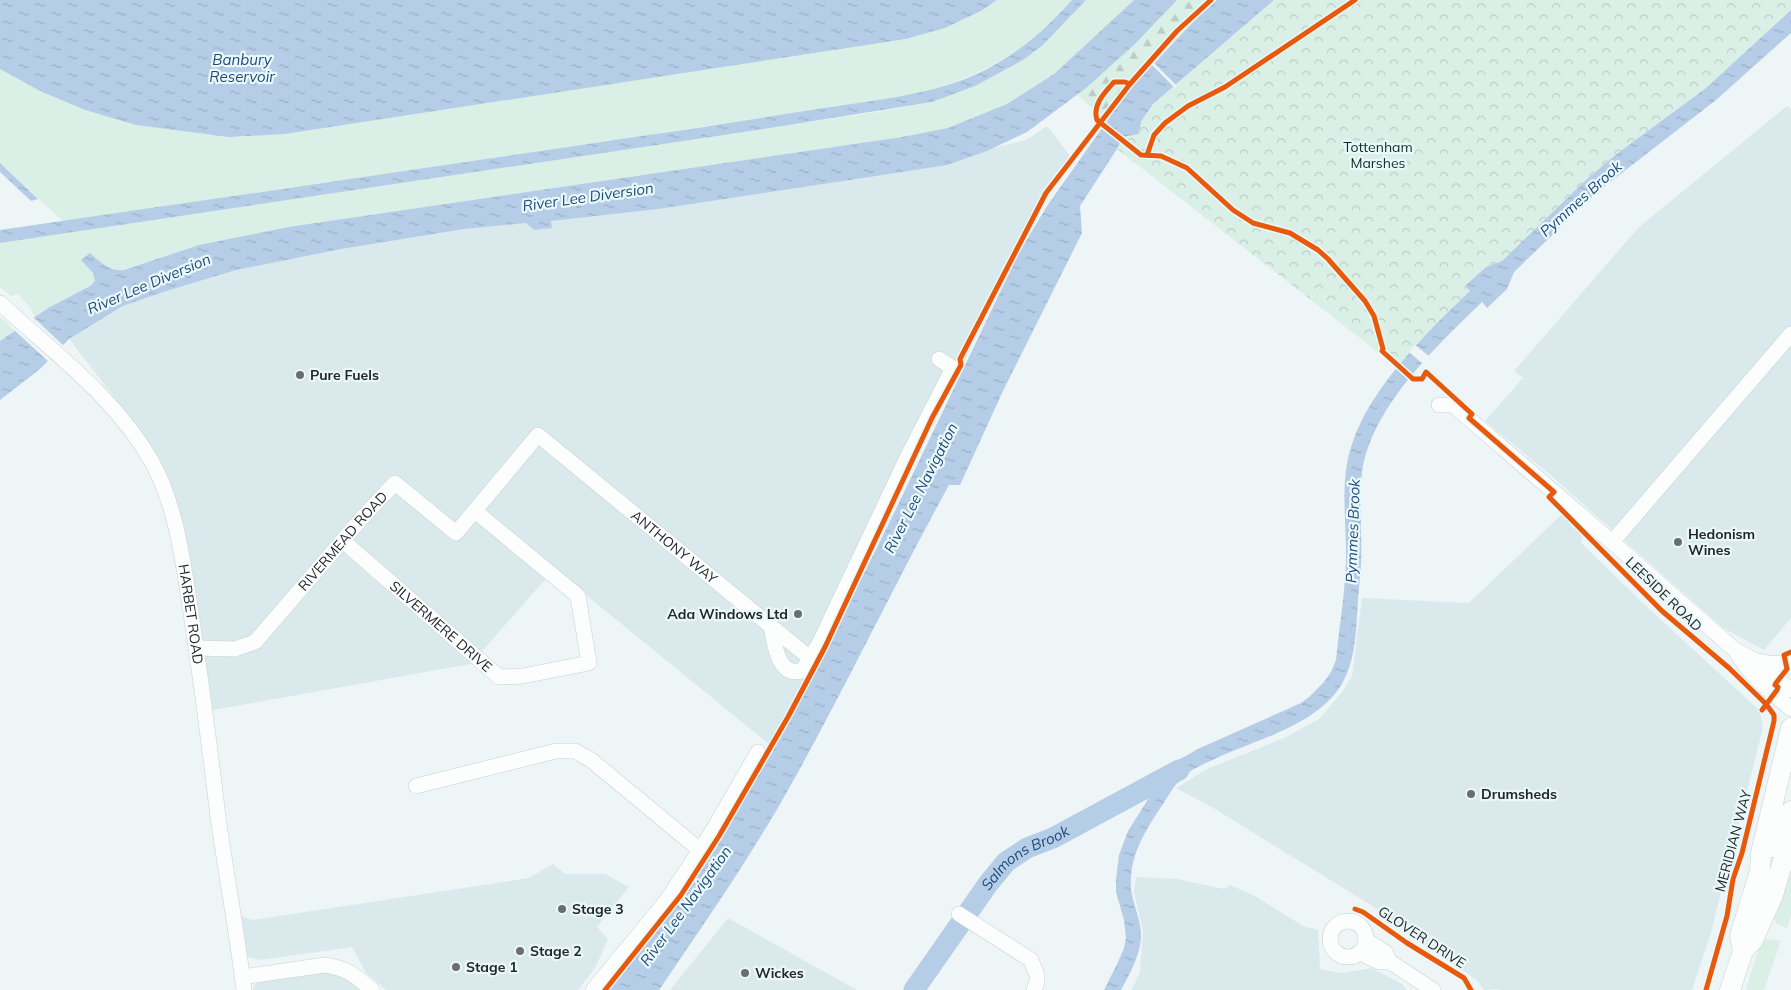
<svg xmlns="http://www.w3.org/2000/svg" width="1791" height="990" viewBox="0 0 1791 990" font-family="Mulish,sans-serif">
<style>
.built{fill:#daeaec}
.green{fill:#daf0e7}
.forest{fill:url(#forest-firs)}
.park{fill:url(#park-crowns)}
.water{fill:url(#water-ripples)}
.pier{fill:#eef5f6}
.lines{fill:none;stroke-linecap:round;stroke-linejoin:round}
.river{stroke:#b5cde7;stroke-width:21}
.minor-casing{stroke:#c9cfcf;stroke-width:16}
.major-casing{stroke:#c9cfcf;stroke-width:21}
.minor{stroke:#fcfefe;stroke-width:15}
.major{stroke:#fcfefe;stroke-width:20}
.cycleway-casing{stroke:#eaf8fa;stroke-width:8}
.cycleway{stroke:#e8590c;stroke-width:5}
.poi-dot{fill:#696f70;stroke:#eaf8fa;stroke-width:2}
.labels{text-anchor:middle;stroke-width:4.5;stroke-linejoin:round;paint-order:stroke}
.park-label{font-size:14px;fill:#063221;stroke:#eaf8fa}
.poi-label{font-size:14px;font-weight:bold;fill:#222728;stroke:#eaf8fa;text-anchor:start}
.street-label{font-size:14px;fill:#222728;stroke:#eaf8fa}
.water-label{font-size:15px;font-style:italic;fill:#1e4b7a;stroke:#eaf8fa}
</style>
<defs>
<pattern id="forest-firs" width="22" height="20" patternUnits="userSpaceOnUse" patternTransform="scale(1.25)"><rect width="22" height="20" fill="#daf0e7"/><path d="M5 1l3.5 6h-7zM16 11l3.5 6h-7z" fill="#bbcec6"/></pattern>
<pattern id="park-crowns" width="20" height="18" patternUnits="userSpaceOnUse" patternTransform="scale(1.25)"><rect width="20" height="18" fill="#daf0e7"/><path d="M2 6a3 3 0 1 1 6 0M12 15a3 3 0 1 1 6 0" fill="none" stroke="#bbcec6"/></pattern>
<pattern id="water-ripples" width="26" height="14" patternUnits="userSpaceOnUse" patternTransform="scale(1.25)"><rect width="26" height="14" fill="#b5cde7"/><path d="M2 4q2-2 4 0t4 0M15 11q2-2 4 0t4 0" fill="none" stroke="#9bb0c6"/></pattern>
</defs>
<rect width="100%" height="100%" fill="#eef5f6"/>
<g class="built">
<path d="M1787 106 1791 109V618L1764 650 1723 628 1548 473 1485 421 1523 378 1514 371 1639 227Z"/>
<path d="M1047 126 1072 158 1052 188 913 462 800 692 770 745 554 569 471 664 213 710 189 569 173 494 143 434 69 339 124 306 223 266 352 236 930 163 1026 140Z"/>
<path d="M1563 513 1583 533 1581 543 1644 604 1760 711 1763 728 1710 936 1692 990H1501L1498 989 1484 990 1477 980 1400 929 1374 907 1215 809 1176 788 1207 769 1286 737 1319 719 1342 692 1352 676 1362 598 1469 603Z"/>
<path d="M553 864 565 874H605L629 887 597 927 608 939 595 968 578 990H386L366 973 352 947 260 960 247 957 241 916 252 920 529 878Z"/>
<path d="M1136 877 1177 879 1224 889 1230 885 1255 896 1303 926 1318 930 1320 969 1342 973 1371 968 1402 984 1407 990H1131L1140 972 1143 931 1134 892Z"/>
<path d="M728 918 857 990H670Z"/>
<path d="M313 970H323L344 977 360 990H253L256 983Z"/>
</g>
<g class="green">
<path d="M997 0H1072C1035 44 987 74 931 90 917 95 901 96 886 99L496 158 63 221 0 163V69L40 91 85 110 136 125 229 137 285 134 906 39 945 28 981 11Z"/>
<path d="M1086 0H1134L1054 74 1007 104 949 128 902 137 288 227 199 245 124 270 116 271 100 263 82 260 93 273 96 281 90 286 48 308 35 317 28 305 18 294 11 296 0 287V243L876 112 932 102 1023 60 1043 45Z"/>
<path d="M0 317 15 331 0 341Z"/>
<path d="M1791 856V916L1787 928 1777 924 1773 917Z"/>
<path d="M1767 939 1781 941 1764 990H1746L1759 947Z"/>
</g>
<path class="forest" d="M1177 0H1217C1177 36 1139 76 1107 120L1077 95 1135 44Z"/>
<path class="park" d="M1274 0H1791V10L1706 88 1614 156 1586 180 1502 261 1486 267 1465 286 1470 291 1417 344 1397 367 1117 149 1123 137 1139 134 1141 123 1153 104Z"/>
<g class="water">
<path d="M0 0H997L981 11 945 28 906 39 285 134 229 137 136 125 85 110 40 91 0 69Z"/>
<path d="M1072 0H1086L1043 45 1023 60 975 86 932 102 757 130 0 243V230C214 199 428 168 641 136 700 128 759 118 818 109 867 101 918 97 965 79 1007 63 1043 33 1072 0Z"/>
<path d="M1134 0H1177L1135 44 1086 88 1027 132 987 151 947 165 876 176 658 209 551 221 552 228 534 230 526 223 464 229 341 249 236 270 163 292 123 306 69 339 40 369 0 400V341L48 308 90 286 95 281 93 273 81 260 90 253C100 262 110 272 124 270L199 245 288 227 902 137 948 128 1007 104 1054 74Z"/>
<path d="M1217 0H1274L1153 104 1141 122 1139 134 1123 137 1117 149 1080 206 1082 233 1003 391 960 485H949C891 591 839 701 779 806 742 869 700 930 659 990H609C646 945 683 900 714 851 733 820 749 789 767 758L771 755 832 638 895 511 1019 253 1047 206 1129 90 1196 19Z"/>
<path d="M1791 10V33L1716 100 1596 193 1514 272 1507 289 1487 308 1482 302C1436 347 1371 407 1362 473 1359 493 1361 513 1361 533 1362 551 1361 569 1359 588 1356 617 1358 653 1344 680 1323 722 1262 738 1221 756 1209 762 1194 767 1184 776 1174 784 1168 797 1161 807 1144 833 1129 856 1131 889 1133 906 1142 921 1141 939 1139 957 1130 974 1121 990H1104L1118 962 1124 948 1126 938 1124 920 1116 892V879L1119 855 1128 831 1159 782 1173 763 1200 748 1301 703 1309 697 1324 682 1331 672 1336 660C1339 628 1345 594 1346 562 1347 522 1339 482 1352 444 1370 388 1427 332 1470 291L1465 286 1486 267 1502 261 1586 180 1614 156 1706 88Z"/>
<path d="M0 163 38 199 31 201 0 172Z"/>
</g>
<g class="pier">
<path d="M1152 61 1177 86 1175 88 1150 63Z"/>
<path d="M1103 122 1124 137 1122 140 1100 125Z"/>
<path d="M32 316 65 347 50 363 13 329Z"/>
<path d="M1415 345 1429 356 1423 364 1409 352Z"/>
</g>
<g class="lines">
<path class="river" id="s1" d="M914 990 988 884 1006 862 1027 848 1053 838 1179 770"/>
<g class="minor-casing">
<g id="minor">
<path id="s2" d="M0 303C53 352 116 398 152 462 177 508 183 562 191 613 201 680 210 748 218 817 226 874 237 932 244 990"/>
<path d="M1439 405H1453L1612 542 1735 650 1754 660 1791 690"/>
<path id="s3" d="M343 541 499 677 523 676 589 663 578 596 475 511"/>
<path d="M1612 542 1791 334"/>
<path d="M771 627C775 644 777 677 802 671L819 644 906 460 953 368 939 359"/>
<path id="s4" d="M196 648 235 649 255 642 362 518 395 483 456 533 538 435 811 659"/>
<path d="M1737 653C1750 676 1771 692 1791 709"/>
<path d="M1758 661C1769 664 1780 665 1791 661"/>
<path d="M416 786 556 751H575L591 760 701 851"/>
<path d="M959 914 1031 960 1037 975V982L1034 990"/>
<circle cx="1348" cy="939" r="18"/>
<path d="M1366 940 1385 952 1390 962 1433 990"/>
<path d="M1360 953 1379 962H1390"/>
<path d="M242 977 325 965C347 968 356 976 372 990"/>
<path d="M593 990 667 900 712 832 758 752"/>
</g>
</g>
<g class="major-casing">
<g id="major">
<path d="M1772 847 1782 824 1791 811"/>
<path d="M1743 951 1740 936 1760 871 1761 853 1791 728"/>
<path d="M1730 990 1743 951 1753 940 1773 895 1791 834"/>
</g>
</g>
<use href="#minor" class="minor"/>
<use href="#major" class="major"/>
<g class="cycleway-casing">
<g id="cycleway">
<path d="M1130 84 1125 82H1114C1105 92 1092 105 1097 120L1141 155 1161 156 1187 168 1233 210 1253 223 1290 233 1318 250 1328 259 1365 301 1374 316 1383 349 1382 351 1413 379H1422L1426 372 1472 414 1469 418 1554 492 1549 497 1662 611 1729 668 1766 704 1774 715V721L1742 853 1733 879 1727 916 1706 990"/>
<path d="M1147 155 1154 135 1165 123 1188 106 1225 87 1355 0"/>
<path d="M1762 710 1777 690 1778 687 1775 685 1776 683 1787 669 1784 655 1791 652"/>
<path d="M1355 909 1363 912 1407 943 1464 978 1471 990"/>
<path d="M605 990 681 895 719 836 788 717 825 647 932 418 961 365 960 359 1046 193 1130 84 1177 31 1211 0"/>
</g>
</g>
<use href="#cycleway" class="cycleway"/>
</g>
<g class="poi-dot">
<circle cx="300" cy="375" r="5"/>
<circle cx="1678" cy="542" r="5"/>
<circle cx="798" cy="614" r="5"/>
<circle cx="1471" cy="794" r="5"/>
<circle cx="562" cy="909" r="5"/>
<circle cx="520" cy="951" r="5"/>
<circle cx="456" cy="967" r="5"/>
<circle cx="745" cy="973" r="5"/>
</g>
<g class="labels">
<g class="park-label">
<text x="1378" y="152">Tottenham<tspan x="1378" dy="16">Marshes</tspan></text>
</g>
<g class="poi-label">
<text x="310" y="380">Pure Fuels</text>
<text x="1688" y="539">Hedonism<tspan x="1688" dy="16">Wines</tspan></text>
<text x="788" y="619" text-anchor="end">Ada Windows Ltd</text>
<text x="1481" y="799">Drumsheds</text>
<text x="572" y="914">Stage 3</text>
<text x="530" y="956">Stage 2</text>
<text x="466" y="972">Stage 1</text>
<text x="755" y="978">Wickes</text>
</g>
<g class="street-label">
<text dy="5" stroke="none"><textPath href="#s4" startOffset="194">RIVERMEAD ROAD</textPath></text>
<text dy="5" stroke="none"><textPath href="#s4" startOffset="655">ANTHONY WAY</textPath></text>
<text transform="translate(1664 594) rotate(44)" y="5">LEESIDE ROAD</text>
<text dy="5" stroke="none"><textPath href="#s2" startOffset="379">HARBET ROAD</textPath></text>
<text dy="5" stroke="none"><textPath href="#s3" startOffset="130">SILVERMERE DRIVE</textPath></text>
<text transform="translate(1733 841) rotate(-75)" y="5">MERIDIAN WAY</text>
<text transform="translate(1422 937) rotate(33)" y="5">GLOVER DRIVE</text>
</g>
<g class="water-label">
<text x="242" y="65">Banbury<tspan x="242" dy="17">Reservoir</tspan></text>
<text transform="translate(588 197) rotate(-8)" y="5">River Lee Diversion</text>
<text transform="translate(1581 199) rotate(-42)" y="5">Pymmes Brook</text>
<text transform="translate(149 284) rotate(-23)" y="5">River Lee Diversion</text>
<text transform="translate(921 488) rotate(-63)" y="5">River Lee Navigation</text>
<text transform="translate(1353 531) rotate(-88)" y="5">Pymmes Brook</text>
<text dy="5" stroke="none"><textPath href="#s1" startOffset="176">Salmons Brook</textPath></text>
<text transform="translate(686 906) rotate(-54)" y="5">River Lee Navigation</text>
</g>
</g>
</svg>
